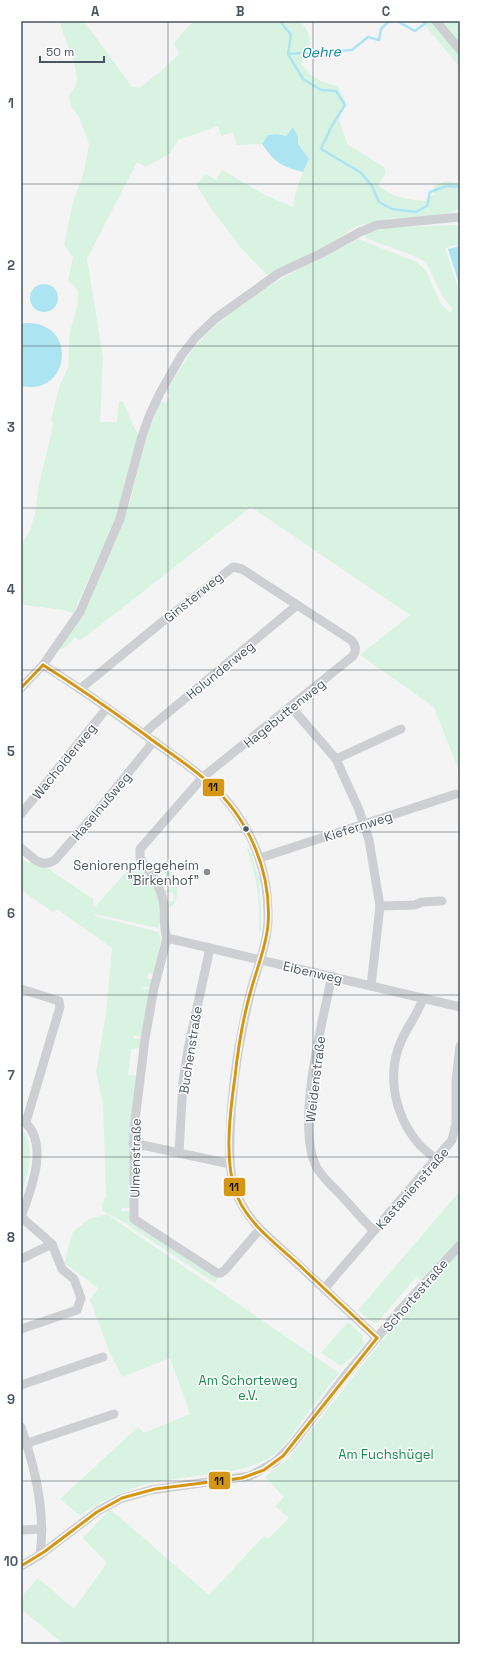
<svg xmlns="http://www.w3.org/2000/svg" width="481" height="1665" viewBox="0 0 481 1665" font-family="'Space Grotesk',sans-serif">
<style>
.green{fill:#d8f3e2}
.water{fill:#ade4f1}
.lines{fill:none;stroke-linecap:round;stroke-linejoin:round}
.stream{stroke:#ade4f1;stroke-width:2.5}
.minor{stroke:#cdcfd2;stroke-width:9}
.bus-1-casing{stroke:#fff;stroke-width:6}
.bus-1{stroke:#d49613;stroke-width:3}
.grid{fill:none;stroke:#495661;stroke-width:1;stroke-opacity:0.55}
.bus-dot{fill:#495661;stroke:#fff;stroke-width:1.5}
.poi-dot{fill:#858d94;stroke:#fff;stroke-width:1.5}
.labels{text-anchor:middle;stroke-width:3;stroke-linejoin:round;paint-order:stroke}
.street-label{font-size:13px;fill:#495661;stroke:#fff}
.poi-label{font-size:13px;fill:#495661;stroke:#fff;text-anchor:end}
.park-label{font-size:13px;fill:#15884c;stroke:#fff}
.water-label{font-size:14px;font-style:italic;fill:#09809d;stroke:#fff}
.line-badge{stroke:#fff;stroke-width:1.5}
.pale-badge-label{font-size:11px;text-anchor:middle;font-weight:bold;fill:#111}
.neatline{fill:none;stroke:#495661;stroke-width:1.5}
.grid-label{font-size:13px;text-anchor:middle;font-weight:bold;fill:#495661}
</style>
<rect width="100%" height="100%" fill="#f4f4f4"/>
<g class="green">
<path d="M60 21H70L73 23 84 21 132 87 139 88 160 72 179 54 174 43 193 21H300C313 35 313 48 301 63 311 78 319 81 337 86L346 101 339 120 347 144 384 167 386 173 378 185C394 198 404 199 425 201L434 194V186L445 181 460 184V209L447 214 419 219 391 218 357 226 320 250 267 275 241 248 210 207 196 184 206 174 216 180 222 170 265 195 293 207C295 191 302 174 309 159L298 144 291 129 286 136 277 134 268 135 262 144 237 145 233 132 221 136 218 126 178 140 170 153 146 167 137 162 87 259 103 357 100 422H117L119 401 123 402 137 433V440L121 503 112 528 78 602 74 614 64 610 24 605 21 608V546L30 530 35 514 39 484 53 426 51 419 60 385 68 367 70 332 78 303V290L68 280 73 257 64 245 73 201 84 172 89 144 79 117 71 106 69 96C71 92 75 88 76 85 80 66 63 40 60 21Z"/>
<path d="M421 21H460V67Z"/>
<path d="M450 225 460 226V244L445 248 460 293V774L434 707 360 655 410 615 251 507 80 641 75 637C70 642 66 650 58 649L90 597 122 526 131 498 146 438 160 402H164L165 404 170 395 168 394 167 391C177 374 187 356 200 341 243 295 303 266 358 239L417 262 426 271 441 304 450 313 453 309 443 297 426 262 412 255 365 238 366 233 388 228Z"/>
<path d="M249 848 251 853 253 852 254 855 252 856 258 877H260L261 882 259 883 261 906V932L259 930C260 900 257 878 247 849Z"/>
<path d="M21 858 29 863 31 858 44 866 93 899 94 908 136 861C150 875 160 893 161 913 161 919 161 923 158 928L95 914V916L158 932 161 939 154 974 148 973 147 978 153 980 151 987H143V989H151L142 1037 134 1036V1038L141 1039 140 1048 131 1049 128 1075 136 1076 130 1208H122V1211H130L219 1276 215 1283 125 1223 103 1211 102 1204 106 1196 103 1104 96 1072 106 1014 112 948 57 909 53 912 21 890Z"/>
<path d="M154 865 167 867C178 877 182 894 172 906L168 907 167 902 174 901 173 892 165 893V891L172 888 169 879 161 882 160 880 166 876 162 868 155 872 152 867Z"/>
<path d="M21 1127C37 1145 27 1172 23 1192H21Z"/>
<path d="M460 1191V1644H64L21 1609V1597L38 1578 74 1609 107 1563 83 1538 110 1509 209 1595 264 1536 268 1539 289 1518 275 1506 284 1497 265 1477 289 1458 388 1333 427 1290 417 1276 377 1323 371 1321 358 1310Z"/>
<path d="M107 1214 339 1373C327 1389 315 1404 303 1419 293 1433 283 1449 269 1458 245 1472 216 1473 189 1477 144 1483 119 1489 81 1515L77 1513 60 1499 138 1427 144 1433 190 1414 170 1358 122 1377 109 1351 90 1300 98 1288 64 1263 73 1232 89 1219Z"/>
<path d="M348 1322 362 1335 364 1344 352 1357 341 1366 321 1353Z"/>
</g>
<g class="water">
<path d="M293 127 298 137V144L309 159 303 172C292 169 281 166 273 158 269 154 266 149 262 144L268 135 277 134 286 136Z"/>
<path d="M460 246V287L448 249Z"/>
<circle cx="44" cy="298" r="14"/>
<path d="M26 323C79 322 70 397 21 386V324Z"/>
</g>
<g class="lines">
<g class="stream">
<path d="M280 21 291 35 288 54 303 79 321 90 336 91 345 105 331 127 321 149 360 172 372 186 379 202 392 209 416 212 427 206 430 192 447 186 460 187"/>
<path d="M288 54 352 50 368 37 379 40 381 29 388 22 397 21 415 31 427 22"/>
</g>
<g class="minor">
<path d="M436 21 460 50"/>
<path d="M43 665C81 688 117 715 153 741 183 762 216 783 237 814 257 843 268 878 268 914 269 940 258 965 251 990 239 1038 231 1089 230 1138 230 1154 229 1170 234 1186 238 1202 249 1217 260 1229L377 1338"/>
<path d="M21 688 43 665 80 612 120 519 142 436 150 414 160 393 181 356 196 337 216 318 279 273 320 254 360 232 377 225 460 217"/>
<path d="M80 689 162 622 233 567 242 569 351 640C356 645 357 650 353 656L203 777 140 849V858C151 875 161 884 164 906 165 917 163 927 167 938"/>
<path d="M291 707 336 759 359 810 369 840 380 906 371 986"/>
<path d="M144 734 152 726 296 606"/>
<path d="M336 759 401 729"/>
<path d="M21 814 107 708"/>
<path d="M21 848C32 857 41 869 55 860L95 814 154 741"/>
<path d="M260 858 456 794"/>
<path d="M380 906 415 905 422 902 442 901"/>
<path d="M167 938 154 988 145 1039 134 1129V1219L217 1273H221L225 1270 260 1229"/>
<path d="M167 938 460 1007"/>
<path d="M332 976C322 1022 295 1128 317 1168 323 1178 331 1185 339 1193 351 1206 362 1219 374 1231"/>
<path d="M21 989 59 1001 60 1007 26 1122"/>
<path d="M423 998C418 1014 409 1024 402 1039 386 1073 394 1114 418 1143 423 1149 430 1154 436 1159"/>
<path d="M133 1143 230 1164"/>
<path d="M179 1153 183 1082 188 1049 210 948"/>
<path d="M21 1217C31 1190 51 1141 22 1120"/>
<path d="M21 1259 52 1244"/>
<path d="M324 1289 452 1140 456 1123V1081L460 1046"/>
<path d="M21 1329 77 1310 81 1298 74 1279 62 1269 52 1244 21 1217"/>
<path d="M21 1385 103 1357"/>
<path d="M21 1427C35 1467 46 1513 40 1555"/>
<path d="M22 1445 114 1414"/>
<path d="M21 1530 42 1529"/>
<path d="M21 1566 40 1555 98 1511 120 1499 151 1490 250 1476 275 1462 292 1445 345 1376 400 1310 460 1245"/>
</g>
<g class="bus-1-casing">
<g id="bus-1">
<path d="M43 665C78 687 111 710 144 734 165 750 188 764 208 782 248 817 272 871 268 925 266 947 257 968 251 990 243 1018 238 1048 235 1077 230 1112 223 1164 238 1198 250 1225 276 1244 297 1263 324 1288 350 1313 377 1338"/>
<path d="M21 688 43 665"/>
<path d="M21 1566 44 1552 97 1512 122 1498 155 1489 242 1478 264 1470 283 1456 377 1338"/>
</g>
</g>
<use href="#bus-1" class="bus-1"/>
</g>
<path class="grid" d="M168 21V1644M313 21V1644M21 184H460M21 346H460M21 508H460M21 670H460M21 832H460M21 995H460M21 1157H460M21 1319H460M21 1481H460"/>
<circle class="bus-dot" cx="246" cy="829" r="3.5"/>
<circle class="poi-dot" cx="207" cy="872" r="4"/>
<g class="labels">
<g class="street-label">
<text transform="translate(193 597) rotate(-39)" y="5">Ginsterweg</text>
<text transform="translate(220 670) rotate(-39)" y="5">Holunderweg</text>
<text transform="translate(284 713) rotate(-39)" y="5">Hagebuttenweg</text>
<text transform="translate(64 761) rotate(-51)" y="5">Wacholderweg</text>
<text transform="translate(101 806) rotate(-50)" y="5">Haselnußweg</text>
<text transform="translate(358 826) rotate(-18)" y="5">Kiefernweg</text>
<text transform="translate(313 972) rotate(13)" y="5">Eibenweg</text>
<text transform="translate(190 1050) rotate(-81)" y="5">Buchenstraße</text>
<text transform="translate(315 1079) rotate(-83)" y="5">Weidenstraße</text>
<text transform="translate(135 1158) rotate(-89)" y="5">Ulmenstraße</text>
<text transform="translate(412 1188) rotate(-49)" y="5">Kastanienstraße</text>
<text transform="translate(415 1295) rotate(-49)" y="5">Schortestraße</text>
</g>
<g class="poi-label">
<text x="199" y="870">Seniorenpflegeheim<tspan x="199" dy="15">"Birkenhof"</tspan></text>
</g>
<g class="park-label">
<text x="248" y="1385">Am Schorteweg<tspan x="248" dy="15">e.V.</tspan></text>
<text x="386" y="1459">Am Fuchshügel</text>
</g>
<g class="water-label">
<text transform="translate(321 52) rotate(-3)" y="5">Oehre</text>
</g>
</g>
<g class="line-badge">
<rect x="202" y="778" width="23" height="19" rx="4" fill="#d49613"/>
<rect x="223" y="1177" width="23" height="20" rx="4" fill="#d49613"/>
<rect x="208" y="1471" width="23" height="19" rx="4" fill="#d49613"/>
</g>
<g class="pale-badge-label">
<text x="213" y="791">11</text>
<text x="234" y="1191">11</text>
<text x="219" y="1485">11</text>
</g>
<rect width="481" height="1665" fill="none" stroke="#ffffff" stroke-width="44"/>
<path d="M40 56v6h64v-6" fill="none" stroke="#495661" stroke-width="2"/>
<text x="46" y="56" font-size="12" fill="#495661" stroke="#ffffff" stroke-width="3" paint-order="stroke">50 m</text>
<rect x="22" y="22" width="437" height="1621" class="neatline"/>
<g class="grid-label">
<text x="95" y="16">A</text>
<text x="240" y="16">B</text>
<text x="386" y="16">C</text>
<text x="11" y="108">1</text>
<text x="11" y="270">2</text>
<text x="11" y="432">3</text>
<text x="11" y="594">4</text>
<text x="11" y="756">5</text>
<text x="11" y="918">6</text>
<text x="11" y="1080">7</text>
<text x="11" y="1242">8</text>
<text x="11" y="1404">9</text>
<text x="11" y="1566">10</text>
</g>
</svg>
